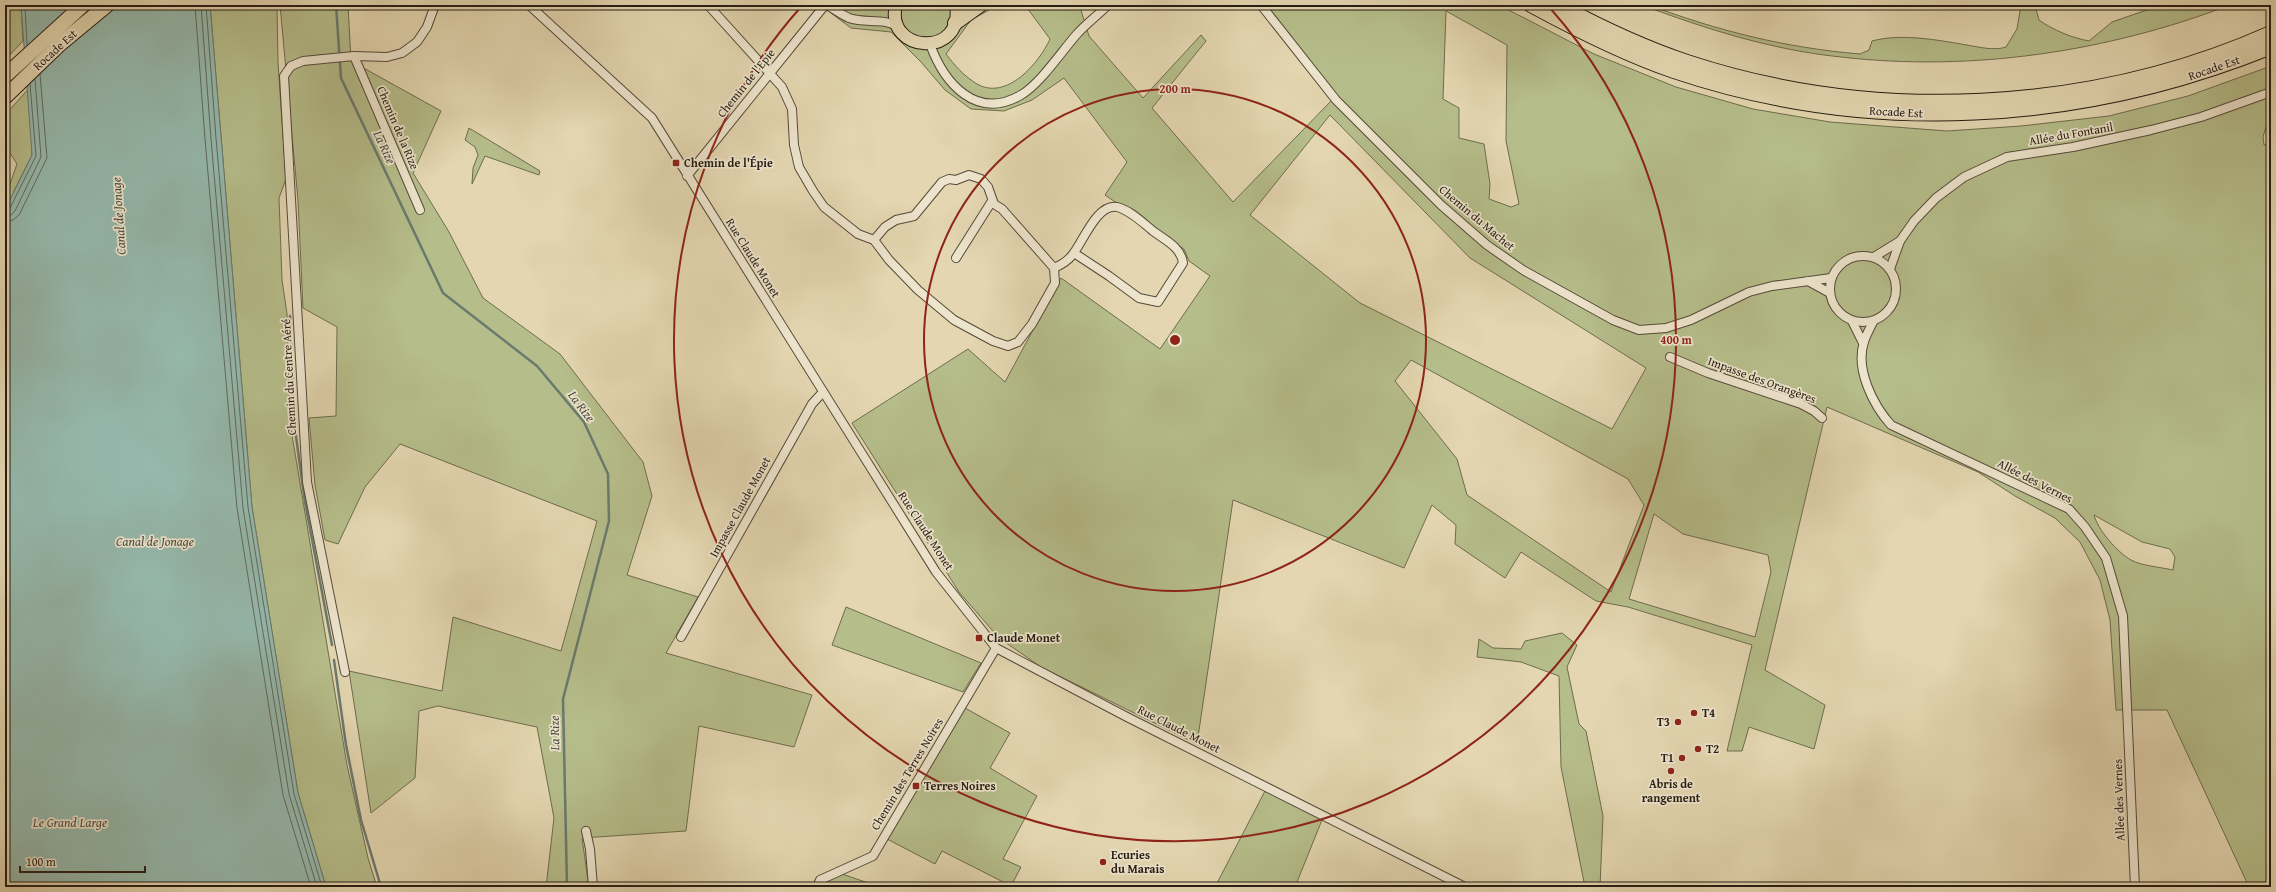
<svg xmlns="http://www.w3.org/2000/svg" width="2276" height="892" viewBox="0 0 2276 892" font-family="'Gentium Book Plus',serif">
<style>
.green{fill:#b5bd8a;stroke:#6e6c4e;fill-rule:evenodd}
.water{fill:#95b9ad;stroke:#697a6f}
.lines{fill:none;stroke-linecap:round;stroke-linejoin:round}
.shore{stroke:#5e6a60;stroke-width:1}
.stream{stroke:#697a6f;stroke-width:2.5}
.street-casing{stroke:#554a3a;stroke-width:10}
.primary-casing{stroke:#261c13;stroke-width:14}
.highway-casing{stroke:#261c13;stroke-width:16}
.street{stroke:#ede4cc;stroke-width:8}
.primary{stroke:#e3d6b0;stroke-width:12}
.highway{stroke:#e3d6b0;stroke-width:14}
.ring{fill:none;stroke:#8f2418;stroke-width:2}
.poi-dot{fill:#8f2418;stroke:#ede4cc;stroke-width:1.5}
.labels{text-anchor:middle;stroke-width:3.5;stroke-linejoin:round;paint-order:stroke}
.street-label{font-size:12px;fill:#261c13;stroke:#ede4cc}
.poi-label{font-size:12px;font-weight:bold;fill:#261c13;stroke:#ede4cc;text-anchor:start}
.water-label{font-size:13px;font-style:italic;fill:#474b41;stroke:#ede4cc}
.centre{fill:#8f2418;stroke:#ede4cc;stroke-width:2}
.ring-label{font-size:12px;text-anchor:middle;font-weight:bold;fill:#8f2418;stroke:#ede4cc;stroke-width:3.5;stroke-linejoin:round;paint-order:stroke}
</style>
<rect width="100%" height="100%" fill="#e3d6b0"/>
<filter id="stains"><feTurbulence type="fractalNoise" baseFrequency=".005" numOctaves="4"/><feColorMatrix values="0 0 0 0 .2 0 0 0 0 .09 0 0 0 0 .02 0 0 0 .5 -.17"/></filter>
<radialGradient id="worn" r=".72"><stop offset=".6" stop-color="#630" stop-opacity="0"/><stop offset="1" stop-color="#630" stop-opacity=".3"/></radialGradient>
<g class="green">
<path d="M5 5H21L23 41 5 60Z"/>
<path d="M210 5H277L278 63 286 179 279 198 282 280 287 314 290 423 347 765 368 858 377 887H326L298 793 252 507Z"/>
<path d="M280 5H348L351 61 441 111 413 173 449 232 483 298 560 354 643 462 652 496 627 575 698 597 666 653 812 695 794 747 699 726 686 831 582 838 589 887H546L554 818 537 727 438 706 419 711 415 778 371 813 349 671 442 691 453 617 561 651 597 521 400 444 365 487 338 544 325 540 315 485 309 418 336 416 337 327 303 308 298 200Z"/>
<path d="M826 5H998L971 20 946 54C955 66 964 76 977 84 1007 101 1039 63 1050 39L1025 5 1080 7 1089 36 1143 98 1201 35 1206 41 1152 108 1233 202 1332 100 1256 5H1499L1594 54 1676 87 1753 109 1830 122 1947 131 2021 126 2109 116 2188 96 2271 66V110L2263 137 2264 145 2271 143V887H2249L2167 710H2116L2110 620 2100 580 2080 542 2055 518 2015 496 1978 472 1827 407 1765 670 1825 705 1814 749 1749 727 1742 751H1727L1752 645 1628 607 1596 601 1521 552 1505 578 1455 544 1456 525 1432 505 1404 568 1233 500 1197 744 1041 667 999 638 959 592 852 423 968 349 1005 382 1061 278 1160 349 1210 276 1189 261 1184 249 1105 195 1127 162 1064 78 1032 100 1004 111 971 109 945 90 921 62 891 32 851 28 827 10ZM1446 11 1507 45 1506 141 1519 204 1511 207 1489 199 1490 184 1484 144 1459 138V108L1443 99ZM1330 115 1470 258 1646 368 1612 429 1360 303 1250 215ZM1411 360 1628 479 1644 505 1611 592 1467 495 1457 459 1395 381ZM1654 514 1683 534 1768 555 1771 572 1755 637 1629 599ZM2094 515 2142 542 2170 549 2175 557 2173 570C2160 567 2142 566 2131 560 2117 552 2098 530 2094 515Z"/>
<path d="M1642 5H1649C1718 31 1787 48 1860 54L1869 50 1872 41C1901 33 1937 40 1967 45 1979 47 1994 51 2006 47L2017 29 2021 5H2035L2039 20C2053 30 2072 38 2089 41L2112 22 2161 5H2230C2107 52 1972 72 1841 57 1772 50 1706 29 1642 5Z"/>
<path d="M32 85V155L14 191 5 224V198L17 164 10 153H5V115Z"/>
<path d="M469 128 540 171 539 175 485 156 472 184 473 168 478 155 475 147 465 140Z"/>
<path d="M846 607 981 663 963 692 832 645Z"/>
<path d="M1562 633 1577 645 1567 667 1579 724 1586 731 1603 816 1600 887H1585L1561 767 1559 676 1521 662 1477 657 1479 639 1493 648 1521 649 1525 641Z"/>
<path d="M965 708 1010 733 990 768 1037 796 1003 859 1021 867 1011 886 942 851 935 864 887 839Z"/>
<path d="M1265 791 1322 820 1295 887H1215Z"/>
<path d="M842 874 880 887H820L829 879Z"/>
</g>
<path class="water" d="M21 5H210L252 507 298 793 326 887H5V210L32 155Z"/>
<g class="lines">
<g class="shore">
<path d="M25 5 27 45"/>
<path d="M195 5 205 139 237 508 283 795 311 887"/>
<path d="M201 5 211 139 243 508 289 794 317 887"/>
<path d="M206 5 216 138 248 507 294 794 322 887"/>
<path d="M5 211 10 208 36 156 30 84"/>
<path d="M5 216 11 215 15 211 41 157 35 79"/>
<path d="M5 222 13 220 19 215 47 158 40 74"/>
</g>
<g class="stream">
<path d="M336 5 341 78 443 293 537 366 584 422 608 474 609 521 563 699 567 887"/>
<path d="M290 316 294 422 305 502 332 645"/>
<path d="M334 660 346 745 361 820 381 887"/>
</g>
<g class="street-casing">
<g id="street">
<path d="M529 5 652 118 936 572 996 648 1127 717 1465 887"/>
<path d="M708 5 782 87 792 109 794 145 799 167 813 191 824 207 858 234 874 240 885 227 896 220 914 216 942 182 949 179 956 180 969 175 981 179 988 187 994 204 1002 209 1054 268 1055 283 1032 324 1018 342 1008 346 993 341 954 320 918 290 889 260 874 240"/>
<path d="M827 5C834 9 842 15 849 18 866 24 883 17 898 27"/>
<path d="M1261 5 1336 100 1441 205 1487 245 1523 270 1613 320 1639 330 1666 328 1691 320 1749 292 1772 286 1831 278"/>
<path d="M930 44C944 83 976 121 1021 95 1041 83 1061 52 1077 34 1086 24 1098 15 1108 5"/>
<path d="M354 56 420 210"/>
<path d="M687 176 825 5"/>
<circle cx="1863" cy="289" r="33"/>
<path d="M1874 257 1900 241"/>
<path d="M956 258 992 201"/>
<path d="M1054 268C1061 265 1068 261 1073 254 1083 242 1097 203 1117 207 1130 210 1143 223 1153 231 1165 240 1181 247 1183 263L1158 302 1139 298 1109 276 1074 253"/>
<path d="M1890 269 1900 241 1914 221 1936 198 1964 177 2007 157 2073 147 2151 130 2201 117 2271 92"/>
<path d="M1808 281 1830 293"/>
<path d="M1852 321 1863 343"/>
<path d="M1873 322C1870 328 1866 335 1864 342 1855 369 1873 405 1891 425L2069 509 2085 527 2106 558 2123 616 2135 887"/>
<path d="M1670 357 1708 373 1801 404 1814 411 1822 418"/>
<path d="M681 637 812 404 823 392"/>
<path d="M345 672 307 482 284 76 291 66 303 61 354 56 387 57 402 53 417 42 427 27 435 5"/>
<path d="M586 831 590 849 593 887"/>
<path d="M817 887 820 880 873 856 996 648"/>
</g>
</g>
<g class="primary-casing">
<path id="primary" d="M896 5C884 53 965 59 956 5"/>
</g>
<g class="highway-casing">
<g id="highway">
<path d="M1531 5C1577 30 1624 54 1674 71 1870 137 2081 124 2271 47"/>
<path d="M1559 5C1600 27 1642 47 1687 62 1875 124 2091 113 2271 33"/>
<path d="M955 23 980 5"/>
<path d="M5 76 83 5"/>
<path d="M5 97 60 44 107 5"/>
</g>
</g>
<use href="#street" class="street"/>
<use href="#primary" class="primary"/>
<use href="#highway" class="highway"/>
</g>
<g class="ring">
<circle cx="1175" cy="340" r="251"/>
<path d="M1550 8A501 501 0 1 1 800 8"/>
</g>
<g class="poi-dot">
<rect x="672" y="159" width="8" height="8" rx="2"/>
<rect x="975" y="634" width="8" height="8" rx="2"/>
<circle cx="1694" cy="713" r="4"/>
<circle cx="1678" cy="722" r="4"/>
<circle cx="1698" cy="749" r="4"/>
<circle cx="1682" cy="758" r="4"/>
<circle cx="1671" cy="771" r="4"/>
<rect x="912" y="782" width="8" height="8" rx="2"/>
<circle cx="1103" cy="862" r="4"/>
</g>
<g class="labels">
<g class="street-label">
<text transform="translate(55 50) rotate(-42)" y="4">Rocade Est</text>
<text transform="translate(2214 68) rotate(-19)" y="4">Rocade Est</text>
<text transform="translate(746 83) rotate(-51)" y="4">Chemin de l'Epie</text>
<text transform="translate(1896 112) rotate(3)" y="4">Rocade Est</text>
<text transform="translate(398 128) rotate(67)" y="4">Chemin de la Rize</text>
<text transform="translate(2071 134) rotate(-10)" y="4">Allée du Fontanil</text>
<text transform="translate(1477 218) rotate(40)" y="4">Chemin du Machet</text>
<text transform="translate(753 258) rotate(58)" y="4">Rue Claude Monet</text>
<text transform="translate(289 377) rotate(-93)" y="4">Chemin du Centre Aéré</text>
<text transform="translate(1762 380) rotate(20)" y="4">Impasse des Orangères</text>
<text transform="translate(2035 481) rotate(27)" y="4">Allée des Vernes</text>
<text transform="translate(740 507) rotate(-61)" y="4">Impasse Claude Monet</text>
<text transform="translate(926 531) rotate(57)" y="4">Rue Claude Monet</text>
<text transform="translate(1179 729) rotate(27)" y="4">Rue Claude Monet</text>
<text transform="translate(907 774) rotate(-59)" y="4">Chemin des Terres Noires</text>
<text transform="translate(2119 800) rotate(-92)" y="4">Allée des Vernes</text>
</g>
<g class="poi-label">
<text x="684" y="167">Chemin de l'Épie</text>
<text x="987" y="642">Claude Monet</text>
<text x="1702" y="717">T4</text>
<text x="1670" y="726" text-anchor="end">T3</text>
<text x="1706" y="753">T2</text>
<text x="1674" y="762" text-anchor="end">T1</text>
<text x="1671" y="788" text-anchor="middle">Abris de<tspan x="1671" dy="14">rangement</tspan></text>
<text x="924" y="790">Terres Noires</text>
<text x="1111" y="859">Ecuries<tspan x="1111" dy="14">du Marais</tspan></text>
</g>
<g class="water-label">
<text transform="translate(385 147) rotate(65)" y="5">La Rize</text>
<text transform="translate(118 216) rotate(-94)" y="5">Canal de Jonage</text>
<text transform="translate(582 406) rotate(53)" y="5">La Rize</text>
<text x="155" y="546">Canal de Jonage</text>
<text transform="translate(554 733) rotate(-91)" y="5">La Rize</text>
<text x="70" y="827">Le Grand Large</text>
</g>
</g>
<circle cx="1175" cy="340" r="6" class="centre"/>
<g class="ring-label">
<text x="1175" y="93">200 m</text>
<text x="1676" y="344">400 m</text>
</g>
<rect width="2276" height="892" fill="none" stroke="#e3d6b0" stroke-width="20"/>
<rect x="6" y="6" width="2264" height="880" fill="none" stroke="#261c13" stroke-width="2"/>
<rect x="10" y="10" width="2256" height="872" fill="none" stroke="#261c13"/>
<path d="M20 866v6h125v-6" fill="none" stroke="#261c13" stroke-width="2"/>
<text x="26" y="866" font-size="12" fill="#261c13" stroke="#ede4cc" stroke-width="3" paint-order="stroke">100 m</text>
<rect width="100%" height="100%" filter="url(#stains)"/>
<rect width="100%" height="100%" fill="url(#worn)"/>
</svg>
